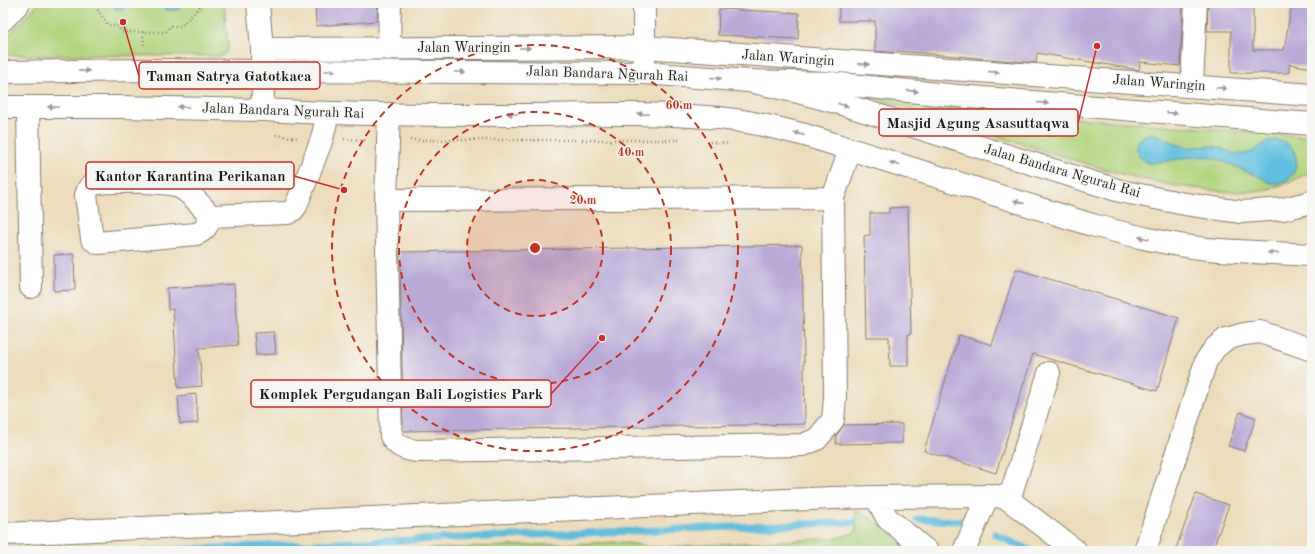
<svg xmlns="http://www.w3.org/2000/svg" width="1315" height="554" font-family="'Old Standard TT',serif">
	<rect width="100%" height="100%" fill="#f6f6f2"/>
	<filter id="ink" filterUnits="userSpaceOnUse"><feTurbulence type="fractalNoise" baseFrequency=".025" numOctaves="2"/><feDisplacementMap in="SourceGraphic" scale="8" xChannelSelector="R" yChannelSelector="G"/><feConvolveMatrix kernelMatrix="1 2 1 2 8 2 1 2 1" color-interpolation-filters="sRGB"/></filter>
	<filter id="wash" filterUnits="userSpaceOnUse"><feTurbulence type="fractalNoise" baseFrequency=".012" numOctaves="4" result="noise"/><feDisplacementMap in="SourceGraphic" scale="16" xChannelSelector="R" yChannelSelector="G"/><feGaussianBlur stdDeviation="0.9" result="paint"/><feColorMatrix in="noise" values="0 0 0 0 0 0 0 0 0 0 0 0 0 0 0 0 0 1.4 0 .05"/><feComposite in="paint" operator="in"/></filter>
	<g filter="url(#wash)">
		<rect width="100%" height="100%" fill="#edddbb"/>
		<!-- green -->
		<path fill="#b1d47d" stroke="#66784c" d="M39 3H224L228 46 226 52 221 56 6 55 3 54V41Z
			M861 94 1014 113 1312 137V171L1288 183 1262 191 1226 192 1170 185 1125 175 1084 163Z
			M856 511C876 518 893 537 910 551H367L620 542 653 547H666L838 538 856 532Z"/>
		<!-- water -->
		<path fill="#61bfdf" stroke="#3e6e7e" d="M111 3H185L178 10H165L160 4 128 3 123 9H115Z
			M1151 133C1163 136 1173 144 1185 147 1196 149 1207 144 1218 147 1227 150 1233 155 1244 154 1259 152 1266 136 1282 141 1299 146 1301 170 1287 180 1283 182 1277 184 1272 183 1268 183 1265 180 1262 178 1256 175 1250 174 1245 171 1236 167 1228 163 1220 160 1197 151 1171 163 1148 163 1131 155 1132 137 1151 133Z"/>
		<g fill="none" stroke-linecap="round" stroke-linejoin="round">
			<!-- stream -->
			<path stroke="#61bfdf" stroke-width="7" d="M917 519 959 521
				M995 534 1031 551
				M143 551 854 522"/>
		</g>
		<g id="blocks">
			<!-- building -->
			<path fill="#baaad8" d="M315 3H378L377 21 316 26Z
				M839 3H1183L1180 66 1140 62 1139 70 1037 53 1036 63 897 51V53L875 51V21H839Z
				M1208 3H1253V50H1284L1292 3H1312V68L1289 64V73H1231V31H1207Z
				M719 9 799 13 798 39 718 35Z
				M908 207 911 334H908V366H890L889 337H866L864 236 870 235V213H889V208Z
				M802 245 805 424 403 431 400 252Z
				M74 254 75 290 54 291V255Z
				M1016 269 1179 318 1157 391 1033 354 996 473 924 451 959 335 992 345Z
				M234 284 238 345 199 348 202 386 178 388 173 309 168 310 167 288Z
				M274 332 276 354 256 355 254 333Z
				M196 394 198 423 180 424 178 396Z
				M1240 412 1256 418 1244 451 1228 446Z
				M902 424V443L836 444V436L844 425Z
				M1196 494 1229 505 1212 551H1175Z"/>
		</g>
	</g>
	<g filter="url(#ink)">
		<use href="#blocks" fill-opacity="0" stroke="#847c6c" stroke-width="1"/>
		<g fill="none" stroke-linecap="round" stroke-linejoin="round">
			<defs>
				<path id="minor" d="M644 3V62
					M262 49 644 47 1312 95
					M389 49 390 3
					M3 72 145 70 263 71
					M1192 85 1196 3
					M3 107H120L263 110
					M28 107 31 287
					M389 114 386 200 833 198
					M386 200 391 436C397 447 405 449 416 451L803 445 817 439 833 420 835 397 833 198 850 150
					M211 216C208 225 205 231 196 234L98 243 92 239 86 195C87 192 88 187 92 185 101 180 167 181 177 186 191 192 201 206 211 216L288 213 293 210 296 206 322 139 328 113
					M876 497 998 496 1009 500 1076 551
					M1009 500 1049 373
					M3 534 833 498 876 497 887 518 927 551
					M964 551 988 495
					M1145 551 1206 361 1215 348 1226 339 1244 334 1260 332 1312 350"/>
				<path id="major" d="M258 3 262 49 263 110C351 115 439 115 526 115 591 114 655 112 719 118 749 121 777 128 805 135L1092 225C1130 235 1169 245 1208 249 1243 252 1278 253 1312 255
					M3 20 19 3
					M263 71 644 73 749 81 798 92 842 104 1120 191 1185 204 1241 212 1283 209 1312 202"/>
				<path id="highway" d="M749 81 830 83 958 96 1312 124"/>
			</defs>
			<!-- minor casing -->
			<use href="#minor" stroke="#847c6c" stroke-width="24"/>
			<!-- major casing -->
			<use href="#major" stroke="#847c6c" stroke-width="24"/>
			<!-- highway casing -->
			<use href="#highway" stroke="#847c6c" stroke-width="24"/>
			<!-- path -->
			<path stroke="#847c6c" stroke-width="2.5" stroke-dasharray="1 3" stroke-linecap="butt" d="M93 3 108 25 118 26 122 32H166L170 26H181L204 3
				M143 32 144 47
				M276 135 299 138
				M344 139 367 140
				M410 140H679
				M710 142 730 144"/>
			<!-- minor -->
			<use href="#minor" stroke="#fff" stroke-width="22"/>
			<!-- major -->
			<use href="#major" stroke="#fff" stroke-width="22"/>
			<!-- highway -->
			<use href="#highway" stroke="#fff" stroke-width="22"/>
		</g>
		<!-- one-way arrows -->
		<defs><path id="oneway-solid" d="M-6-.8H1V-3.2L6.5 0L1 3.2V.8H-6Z"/></defs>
		<g fill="#999">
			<use href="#oneway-solid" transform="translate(525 48)"/>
			<use href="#oneway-solid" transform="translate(864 64) rotate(4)"/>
			<use href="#oneway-solid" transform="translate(84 71) rotate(-1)"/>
			<use href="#oneway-solid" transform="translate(330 71)"/>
			<use href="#oneway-solid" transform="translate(460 72)"/>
			<use href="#oneway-solid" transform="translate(994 72) rotate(4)"/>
			<use href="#oneway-solid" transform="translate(716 78) rotate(5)"/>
			<use href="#oneway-solid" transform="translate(1221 88) rotate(4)"/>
			<use href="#oneway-solid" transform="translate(913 91) rotate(6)"/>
			<use href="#oneway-solid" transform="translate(1043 103) rotate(5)"/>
			<use href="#oneway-solid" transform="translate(843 105) rotate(17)"/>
			<use href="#oneway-solid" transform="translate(53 107) rotate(180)"/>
			<use href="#oneway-solid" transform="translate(183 107) rotate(-179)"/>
			<use href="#oneway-solid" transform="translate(1172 113) rotate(5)"/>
			<use href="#oneway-solid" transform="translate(513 114) rotate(-180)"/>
			<use href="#oneway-solid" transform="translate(643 114) rotate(-178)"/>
			<use href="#oneway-solid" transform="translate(799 134) rotate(-165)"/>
			<use href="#oneway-solid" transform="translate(895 164) rotate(-163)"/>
			<use href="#oneway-solid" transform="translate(1019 202) rotate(-163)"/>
			<use href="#oneway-solid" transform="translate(1144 238) rotate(-168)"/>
			<use href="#oneway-solid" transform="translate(1273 253) rotate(-176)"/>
		</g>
	</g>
	<!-- distance rings -->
	<circle cx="535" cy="248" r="68" fill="#c8321e" fill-opacity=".12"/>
	<g fill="none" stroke="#c8321e" stroke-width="2" stroke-dasharray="7 5">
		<circle cx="535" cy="248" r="68"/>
		<circle cx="535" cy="248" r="136"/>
		<circle cx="535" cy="248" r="203"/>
	</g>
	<g text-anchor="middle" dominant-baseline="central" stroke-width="3" stroke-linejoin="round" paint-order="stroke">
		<!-- street labels -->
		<g font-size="14" fill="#1c1c1c" stroke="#f6f6f2">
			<text x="464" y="48">Jalan Waringin</text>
			<text transform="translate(788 58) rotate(4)">Jalan Waringin</text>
			<text transform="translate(607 74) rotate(2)">Jalan Bandara Ngurah Rai</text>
			<text transform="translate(1159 83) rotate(4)">Jalan Waringin</text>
			<text transform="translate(283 111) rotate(2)">Jalan Bandara Ngurah Rai</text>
			<text transform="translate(1062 171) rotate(16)">Jalan Bandara Ngurah Rai</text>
		</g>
	</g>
	<circle cx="535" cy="248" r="6" fill="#c8321e" stroke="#f6f6f2" stroke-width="2"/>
	<g font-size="12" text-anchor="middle" font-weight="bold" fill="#c8321e" stroke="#f6f6f2" stroke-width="3" stroke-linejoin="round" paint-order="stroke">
		<text x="679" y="109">60 m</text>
		<text x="631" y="156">40 m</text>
		<text x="583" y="204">20 m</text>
	</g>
	<!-- callouts -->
	<path fill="none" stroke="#d62828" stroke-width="1.5" d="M123 22L139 76M1097 46L1078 123M344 190L294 176M602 338L551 394"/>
	<g fill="#d62828" stroke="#f6f6f2" stroke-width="1.5">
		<circle cx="123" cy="22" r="4"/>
		<circle cx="1097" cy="46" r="4"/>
		<circle cx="344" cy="190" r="4"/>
		<circle cx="602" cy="338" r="4"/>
	</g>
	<g fill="#f6f6f2" stroke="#d62828" stroke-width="1.5">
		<rect x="139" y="62" width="181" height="27" rx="4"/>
		<rect x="879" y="109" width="199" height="27" rx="4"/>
		<rect x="86" y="162" width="208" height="27" rx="4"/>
		<rect x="251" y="380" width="300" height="27" rx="4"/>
	</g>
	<g font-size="15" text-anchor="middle" font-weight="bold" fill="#1c1c1c">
		<text x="229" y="81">Taman Satrya Gatotkaca</text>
		<text x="978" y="128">Masjid Agung Asasuttaqwa</text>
		<text x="190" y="181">Kantor Karantina Perikanan</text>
		<text x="401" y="399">Komplek Pergudangan Bali Logistics Park</text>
	</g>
	<!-- margin -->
	<rect width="1315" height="554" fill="none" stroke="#f6f6f2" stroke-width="16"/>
</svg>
